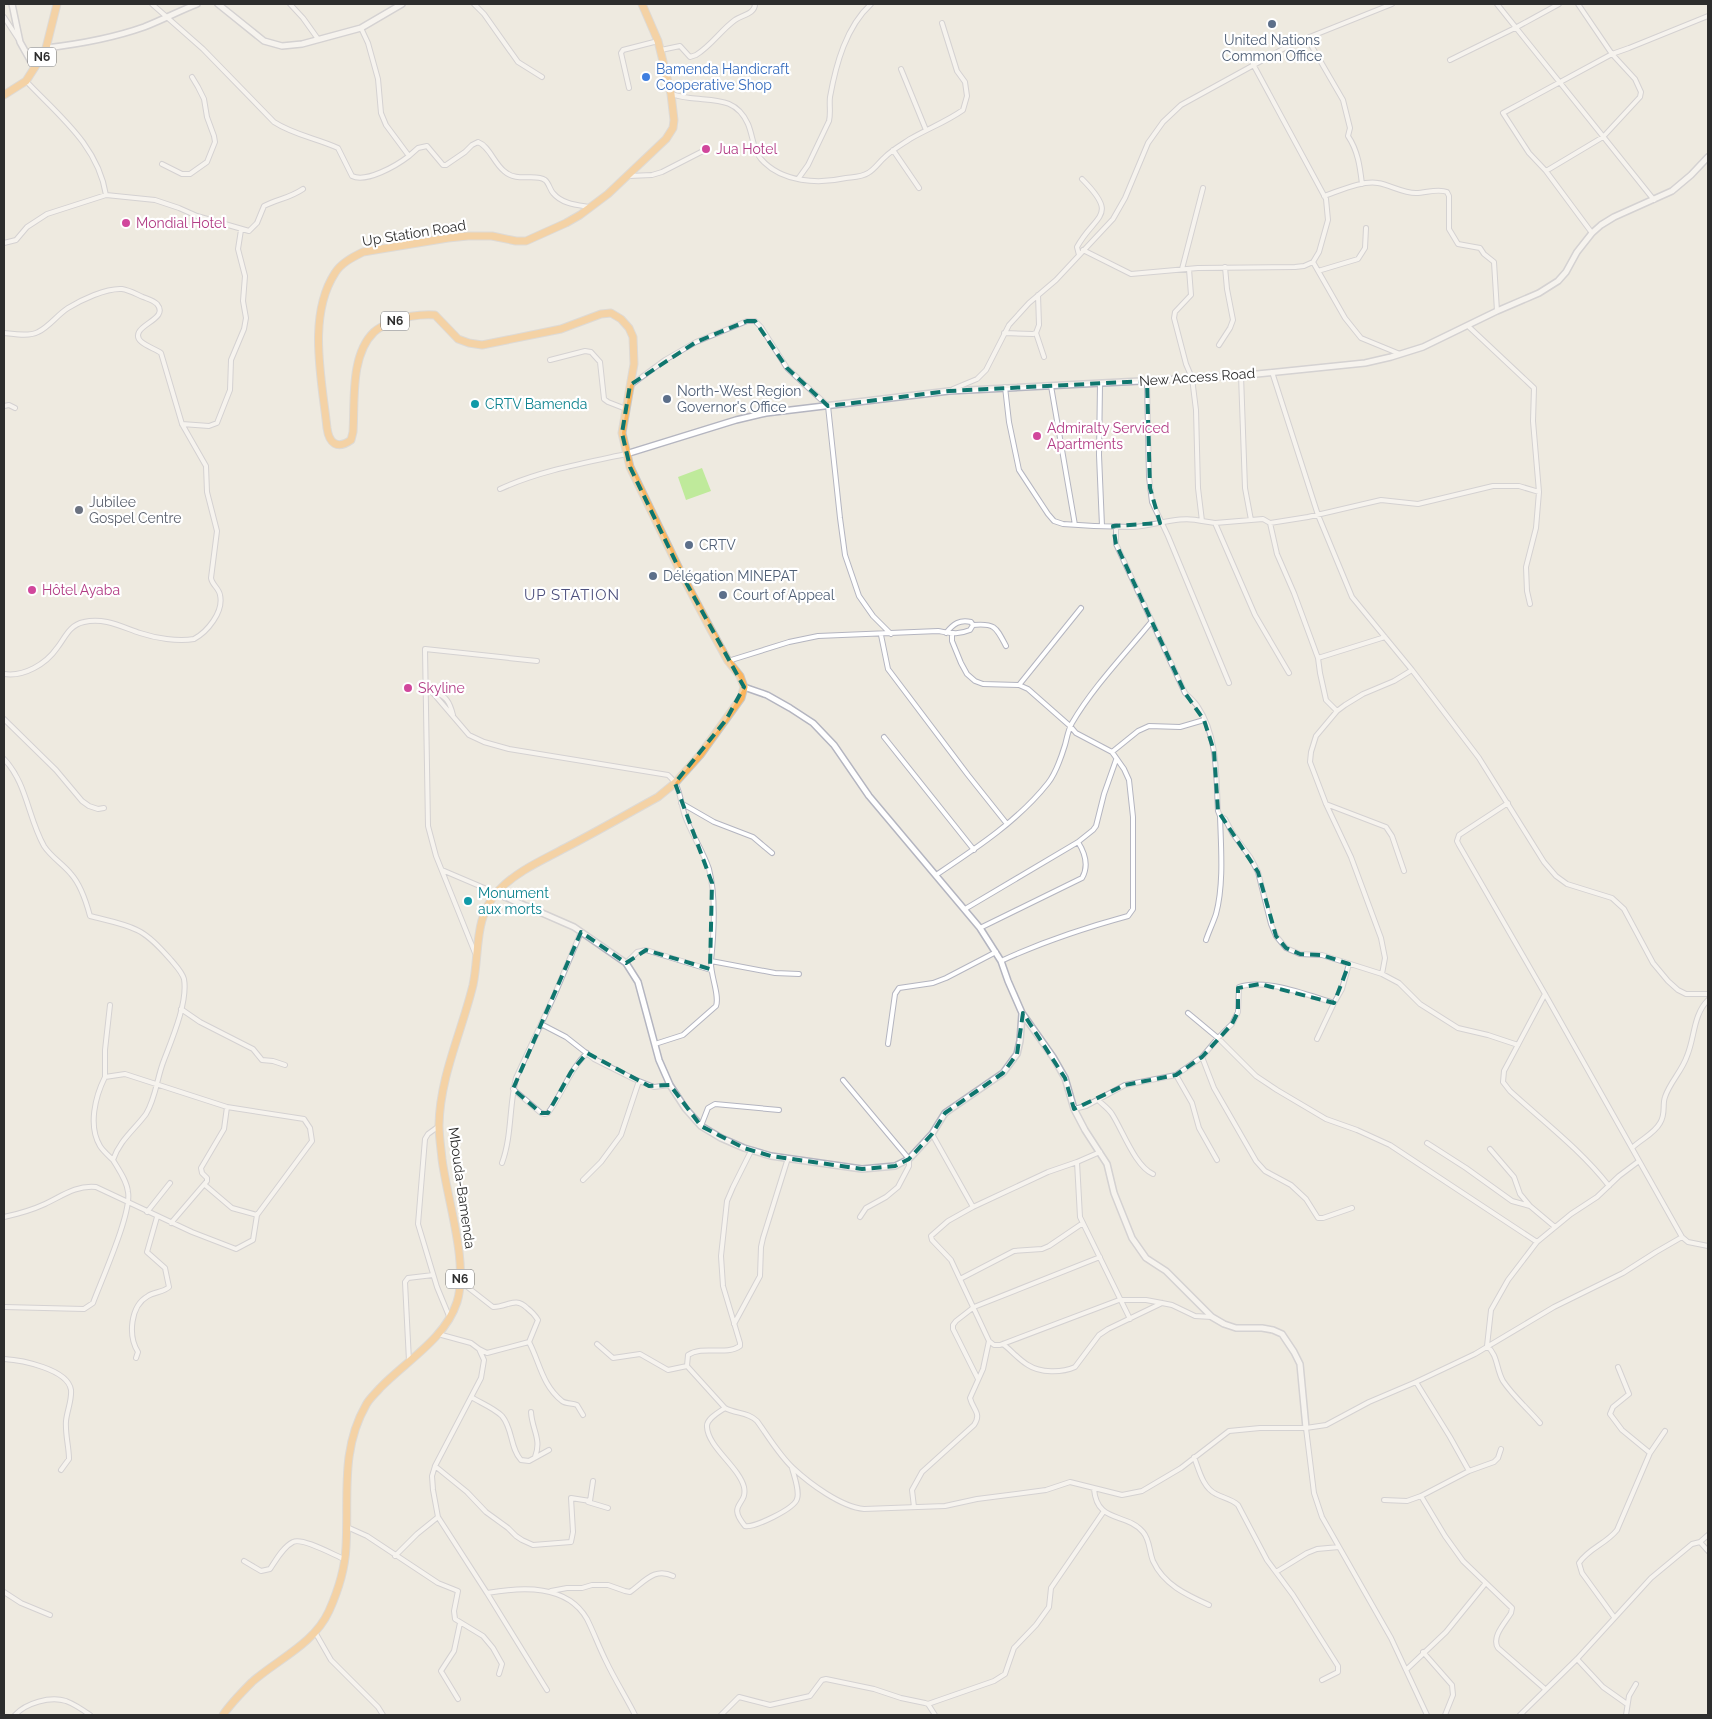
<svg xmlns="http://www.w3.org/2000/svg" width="1712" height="1719" font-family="Raleway,sans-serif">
	<rect width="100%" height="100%" fill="#eeeae0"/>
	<!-- pitch -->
	<path fill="#bfea9b" d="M702 468 711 491 686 500 678 477Z"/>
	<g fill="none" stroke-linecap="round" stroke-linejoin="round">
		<defs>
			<path id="street" d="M152 4 203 49 274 122C294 135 316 138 338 148L352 176C366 183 396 166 409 156L386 125 381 113 378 79 368 43 361 28
				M290 4 303 18 318 39
				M474 4 484 14 518 62 542 77
				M1497 4 1654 200
				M4 17 19 40
				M1307 38 1343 100 1350 128 1348 136C1358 151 1360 167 1362 184
				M661 50 680 46 690 57 696 55C711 46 721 30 735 20 742 15 755 14 755 4
				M1450 60 1517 27 1559 4
				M901 69 926 130
				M26 81C58 115 98 145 106 195
				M629 88 621 53 623 50 658 41
				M671 94C677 96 683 97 690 98 714 101 736 97 748 124 753 136 753 150 761 159 782 183 819 184 846 178 854 177 862 177 868 173 875 169 879 162 885 157 892 150 901 145 910 139 927 129 946 122 963 110L967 96 965 82 957 71 942 23
				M893 150 919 188
				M409 156 418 148 427 146 443 165H446L465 152 472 145 478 142C489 146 494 163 504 171 517 183 535 173 545 180 549 183 550 190 553 193 562 204 577 205 589 207
				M162 164 182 174H190L207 162 215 142 214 136 207 117 204 99 198 87 192 77
				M1546 171 1603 137 1640 97 1641 92 1635 79 1612 54 1578 4
				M629 176 652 175 662 172 703 151
				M798 179 808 165 829 121C831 113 829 105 830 97 836 64 846 27 871 4
				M1324 196C1339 191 1363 180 1378 183 1390 185 1403 193 1416 193 1426 193 1438 188 1447 192L1449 196V229L1458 244 1480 248 1484 254 1494 262 1497 311
				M1592 233 1546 171 1529 153 1503 113 1612 54 1629 48 1708 16
				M4 243 16 240 27 227 47 214 106 195 155 200 179 208 197 216 249 231 257 223 264 206C278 199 290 198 303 189
				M1083 250 1131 274 1198 268 1295 267 1304 266 1313 262 1319 252 1328 220 1326 199 1253 64
				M1079 255 1077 247C1095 214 1120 217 1082 179
				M1313 262 1345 318 1361 338 1400 354
				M1182 269 1203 188
				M1318 271 1358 259 1365 248 1366 228
				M1468 326 1534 388 1533 421 1539 492 1536 528 1526 567 1527 591 1530 604
				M4 333C14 334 29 337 38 332 49 327 57 315 68 308 81 300 106 288 122 289 129 290 136 294 143 297 148 299 153 300 157 304 168 317 143 323 139 332 133 343 155 348 161 353L182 424 206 466 207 492 217 531 211 578C212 585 219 588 220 595 224 612 207 632 194 639 178 642 155 638 140 633 122 627 104 617 84 622 69 625 65 638 57 648 46 664 24 677 4 674
				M1004 333 1033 334 1036 333 1039 325 1038 295
				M1036 333 1044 357
				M1219 345 1230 328 1233 320 1227 289 1225 267
				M550 360 585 351 591 352 600 362 604 399 608 402 626 409
				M1272 372 1318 515 1352 597 1412 670 1479 758 1544 862 1556 876 1567 884 1612 898 1624 909 1653 963 1668 981 1678 990 1686 994H1708
				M1241 375 1245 488 1251 520
				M1147 381 1149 477 1152 502 1168 536 1229 683
				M1100 384 1099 455 1102 526
				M631 385 665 360 696 342 747 321H755L761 327 787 368 828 406 840 518 845 555 859 596 873 616 891 634
				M1051 386 1075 525
				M1005 387 1009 422 1019 470 1048 514 1054 521 1063 524C1086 526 1110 527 1133 527 1156 526 1178 515 1202 521L1198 488 1196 410 1192 378 1186 364 1174 318 1175 312 1191 295 1189 269
				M953 389 977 379 986 370 1009 325 1029 303 1056 280 1113 219 1125 198 1148 143 1163 122 1181 105 1292 44 1392 4
				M4 406 9 405 15 408
				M182 424 209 426 217 423 230 390 231 360 244 329 246 318 243 301 245 276 238 249 241 230
				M500 489C539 471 584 463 626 454
				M1202 521 1215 523 1263 519 1270 523 1277 554 1294 593 1318 658 1320 673 1326 700 1337 711
				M1215 523 1255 615 1289 673
				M1270 523 1308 517 1381 500 1418 504 1493 486H1519L1539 492
				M1116 526V544L1185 693C1189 697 1195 702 1198 707 1218 737 1216 777 1218 811L1220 816 1225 819 1233 834 1250 857 1258 872 1271 924 1276 936 1286 948 1300 954 1322 955 1382 974 1399 983 1420 1004 1458 1028 1488 1035 1518 1045
				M973 625C995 623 996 627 1006 646
				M952 634V641L961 663 967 674 975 681 983 684 1019 685 1028 689 1070 726 1076 733 1112 752 1124 769 1129 780 1133 817V909L1128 916C1084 928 1042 942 1001 961
				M881 635 888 669 968 775 1007 824
				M1318 658 1385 637
				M728 661 789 642 818 636 938 631C951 633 958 635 970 630L973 625 971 622C960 619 953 624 946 633
				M1019 685 1081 608
				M426 688 433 693 469 735 484 742 509 749 668 775C681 786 680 802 685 816 692 835 703 851 709 869 716 896 714 933 711 961L775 973 799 974
				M433 693C446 694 450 703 453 715
				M4 719 56 770 82 801 89 806 98 809 104 808
				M884 737 974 850
				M1112 752 1138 731 1149 726 1180 727 1204 720
				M4 759C27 783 28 818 44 846 51 857 63 864 71 874 81 885 86 901 90 916 105 920 123 923 137 930 150 936 162 950 171 960 176 966 182 972 184 979 188 1002 172 1039 164 1060 157 1077 156 1098 146 1114 135 1129 119 1141 113 1160 119 1170 127 1181 128 1192 132 1213 101 1281 93 1303L84 1309 4 1307
				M681 803 714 822 753 837 772 853
				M1508 803 1459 835 1457 841 1459 845 1545 994 1682 1237 1688 1242 1708 1246
				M1326 804 1386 827 1392 836 1404 871
				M442 870 496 893
				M936 875C975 849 1018 821 1048 783 1056 773 1061 758 1065 745 1067 738 1068 730 1072 723 1093 687 1125 654 1152 621
				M965 909 1078 842 1093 830 1096 826 1104 794 1116 760
				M980 928 1082 878C1089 866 1085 853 1078 842
				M1206 940C1209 931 1213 923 1216 914 1224 884 1221 848 1220 816
				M475 953 436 856 428 826 425 649 537 661
				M626 963 637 952 646 950 711 970
				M1382 974 1385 958 1381 938 1351 857 1326 804 1310 762 1311 752 1316 736 1337 711 1345 705 1363 694 1394 681 1412 670
				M1545 994 1504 1071 1503 1082 1510 1091C1544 1122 1581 1150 1609 1186
				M181 1009 200 1022 253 1049 262 1060 273 1061 285 1065
				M1188 1013 1218 1038 1232 1024 1238 1012 1239 987C1265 978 1307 995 1334 1003L1342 989 1349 964
				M541 1024 566 1037 594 1059 634 1079 654 1087 670 1085
				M1317 1039 1334 1003
				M655 1044 683 1035 716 1006C720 995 710 975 711 961
				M888 1044 895 994 899 988 933 983 946 978 996 952
				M1202 1057 1214 1088 1256 1161 1265 1171 1291 1185 1306 1199 1318 1218H1323L1352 1208
				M1176 1075 1192 1103 1199 1128 1217 1160
				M105 1077V1050L110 1005
				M843 1080 909 1159V1166L898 1187 886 1197 866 1208 860 1217
				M513 1089 541 1113 545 1114 548 1113C563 1093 569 1070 587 1053
				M1098 1100C1103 1105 1108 1108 1112 1114 1123 1131 1135 1166 1153 1174
				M1074 1109 1086 1106 1125 1085 1176 1075 1202 1057 1218 1038 1256 1076 1277 1090 1326 1119 1357 1130 1390 1145 1537 1242
				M439 1126 428 1134 425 1139 418 1224 437 1287 449 1316
				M701 1126 708 1108 715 1104 779 1110
				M932 1134 973 1207
				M1427 1143 1466 1168 1512 1201 1530 1206
				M1632 1148C1641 1139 1654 1134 1660 1123 1666 1114 1662 1105 1665 1097 1670 1082 1682 1071 1687 1056 1695 1037 1693 1015 1708 1000
				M1490 1149 1514 1177 1520 1194 1530 1206 1555 1227
				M751 1151 733 1187 727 1201 721 1256 723 1286 740 1343V1346C726 1356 703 1345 688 1355L687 1366 725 1408C736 1414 748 1412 757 1421 768 1436 779 1455 793 1468 809 1483 841 1507 864 1509L945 1506 977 1499 1046 1490 1070 1482 1122 1495 1142 1491 1181 1468 1229 1431 1260 1428H1306L1326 1425 1369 1402 1416 1382 1475 1354 1554 1307 1623 1273 1656 1252 1682 1237
				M1100 1152 1077 1162 1048 1172 973 1207 948 1221 931 1236 932 1240 951 1260 989 1341 994 1345H1000L1119 1300H1146L1162 1303 1172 1305 1195 1316 1212 1317
				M1077 1162 1080 1217 1130 1319
				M502 1163C512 1136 509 1106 516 1078L554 996 581 932
				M583 1180 601 1162 621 1135 639 1081
				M205 1185 232 1208 257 1215
				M147 1212 170 1183
				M4 1217C18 1214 32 1210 45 1204 62 1196 76 1185 96 1187L192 1232 236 1249 253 1240 257 1215 312 1141 310 1128 304 1119 227 1107 125 1074 105 1077C95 1097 88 1126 100 1146 103 1151 109 1156 113 1160
				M171 1223 207 1181V1178L202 1173 201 1168 224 1129 227 1107
				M960 1279 1014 1251 1042 1249 1049 1246 1083 1223
				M461 1282 493 1307C508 1307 515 1296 527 1308 531 1311 535 1315 538 1320L529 1342
				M734 1324 760 1276 761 1247 763 1238 788 1158
				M438 1334 471 1343 479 1349 484 1360 481 1378 435 1466 432 1476 433 1490 438 1517 487 1593C522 1587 567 1584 587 1619 594 1633 599 1647 606 1661 615 1680 626 1697 635 1715
				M597 1344 613 1358 640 1354 668 1370 687 1366
				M1003 1344C1011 1350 1019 1360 1028 1365 1040 1373 1062 1373 1075 1367L1099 1335 1108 1329 1162 1303
				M479 1349 487 1353 529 1342C540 1363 542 1385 562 1401 566 1404 572 1403 577 1405L583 1415
				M136 1358 138 1352C128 1336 130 1306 148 1296 154 1292 164 1292 169 1287L165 1268 147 1252 157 1217
				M4 1359C21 1360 68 1369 71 1390 72 1400 67 1411 66 1421 65 1434 69 1447 69 1459L61 1470
				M409 1361 405 1282 408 1278 433 1275
				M1618 1367 1629 1394 1613 1407 1610 1414 1622 1430 1650 1453
				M978 1379 953 1329V1325L956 1321 974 1307 1100 1257
				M1416 1382 1450 1437 1469 1471
				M471 1397C481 1403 494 1408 502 1416 513 1429 510 1448 521 1460L529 1461 549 1450
				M725 1408C719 1412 706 1419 707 1427 708 1447 739 1467 744 1487 748 1506 726 1503 745 1526 754 1528 794 1509 797 1499 800 1491 794 1476 792 1468
				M531 1412C532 1430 542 1439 535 1457
				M1540 1423C1528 1409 1513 1396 1503 1381 1496 1369 1498 1355 1487 1346L1491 1310 1508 1280 1537 1242 1571 1214 1597 1197 1619 1176 1639 1161
				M1306 1428 1314 1493 1322 1517 1391 1638 1427 1715
				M1194 1457C1199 1470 1203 1488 1216 1494 1223 1498 1232 1499 1238 1505L1267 1560 1293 1595 1338 1666V1672L1322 1680
				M435 1466 467 1492 486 1512 508 1528 516 1536 522 1540 533 1545 571 1542 573 1532 571 1498 590 1501 593 1481
				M1094 1489C1097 1524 1126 1512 1143 1532 1150 1540 1149 1551 1153 1561 1164 1585 1187 1595 1209 1605
				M1421 1496 1445 1536 1463 1561 1512 1608 1511 1613C1505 1623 1491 1637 1498 1648L1545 1689
				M1384 1500 1407 1501 1421 1496 1469 1471 1494 1462 1498 1458 1501 1449
				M588 1502 608 1508
				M914 1507 912 1490 922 1472 974 1425C982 1413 973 1410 970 1398L983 1369 989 1341
				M347 1527 367 1536 438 1583 458 1591 454 1611 455 1619 483 1636 493 1648 502 1664 499 1674
				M1700 1542 1708 1551
				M395 1556 417 1534 438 1517
				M244 1561 261 1571 270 1569C276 1560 283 1547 293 1542 302 1537 334 1555 344 1559
				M1276 1572 1307 1553 1317 1549 1339 1547
				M551 1591 567 1588H582L592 1585H608L625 1591 630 1592C645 1581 655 1567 673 1576
				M4 1592 21 1603 50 1615
				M487 1593 547 1690
				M1614 1617 1582 1573 1579 1563C1589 1548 1606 1544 1617 1530L1650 1453 1665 1431
				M315 1632 331 1660 378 1707 383 1715
				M1423 1652 1452 1685 1453 1695 1445 1715
				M1577 1659 1603 1687 1627 1704
				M1406 1670 1446 1632 1485 1584
				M458 1699 441 1671 454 1651 460 1623
				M928 1704 994 1681 1005 1674 1014 1648 1036 1625 1049 1607 1051 1588 1104 1511
				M15 1715C26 1703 50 1696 66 1701 74 1704 83 1710 90 1715
				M721 1715 739 1697 770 1705 810 1696 822 1680 826 1679 874 1689 901 1698 925 1703 928 1704 935 1715
				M1520 1715 1577 1659 1651 1578 1692 1544 1700 1542 1708 1535
				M1626 1715 1629 1696 1636 1684"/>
			<path id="secondary" d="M12 4 20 42 34 67
				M218 4 264 41 282 46 302 44 361 28 402 4
				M46 48C80 44 113 38 144 27 162 20 179 11 197 4
				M626 454 736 420 766 413 949 391 1237 376 1365 363 1391 357 1423 347 1497 311 1539 293 1558 281 1566 272 1577 252 1592 233 1601 225 1614 217 1672 191 1691 175 1708 157
				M744 687 767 695 790 708 813 723 834 745 869 796 980 928 1001 961 1008 981 1022 1013 1053 1057 1065 1078 1074 1109 1085 1130 1107 1164 1114 1193 1132 1238 1146 1258 1166 1271 1212 1317 1224 1324 1236 1328H1262L1273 1330 1282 1334 1294 1352 1300 1364 1306 1428
				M496 893 574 927 626 963 638 982 659 1060 670 1085 685 1108 701 1126 721 1138 744 1148 771 1156 862 1169 895 1166 909 1159 932 1134 945 1113 1003 1073 1017 1054 1020 1041 1022 1014"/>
			<path id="highway" d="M4 95 26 81 42 56 46 48 57 4
				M223 1715C231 1703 242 1692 252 1682 278 1659 314 1644 329 1611 338 1591 345 1568 346 1547 349 1498 340 1450 366 1405 369 1399 375 1394 380 1388 406 1361 445 1339 457 1302 469 1264 447 1199 442 1159 441 1148 439 1136 439 1125 440 1076 462 1031 473 985 480 952 473 917 499 890 517 871 543 860 565 848 596 832 627 814 658 797L675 783 700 755 741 698 744 687 740 676 728 661 711 630 683 577 630 467 622 433 634 364 633 337 629 328 621 319 611 313 601 314 561 329 482 345 469 343 458 339 435 315C421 314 408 316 394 321 387 324 379 327 374 332 350 355 355 402 353 432L351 440C337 450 329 443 327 428 322 380 307 316 335 273 341 263 353 257 363 252L448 238 468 236H492L516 241H526L566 223 580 215 608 194 666 139 673 128 674 120 671 94 658 41 642 4"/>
		</defs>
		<!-- street casing -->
		<use href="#street" stroke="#b4b5c0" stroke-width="6"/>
		<!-- secondary casing -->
		<use href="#secondary" stroke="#b4b5c0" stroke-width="8"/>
		<!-- highway casing -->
		<use href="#highway" stroke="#c8c8c8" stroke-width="9"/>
		<!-- street -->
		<use href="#street" stroke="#fff" stroke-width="4"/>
		<!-- secondary -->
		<use href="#secondary" stroke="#fff" stroke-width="5"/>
		<!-- highway -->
		<use href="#highway" stroke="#fbb55e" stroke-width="7"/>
	</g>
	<!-- marked area -->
	<path d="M0 0H1712V1719H0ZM747 321H755L787 368 828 406 949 391 1147 381 1150 488 1160 523 1113 526 1116 544 1185 693 1204 720 1214 751 1218 811 1258 872 1276 936 1286 948 1300 954 1322 955 1349 964 1334 1003 1260 984 1238 988V1012L1232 1024 1202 1057 1176 1075 1125 1085 1074 1109 1065 1078 1023 1013 1017 1054 1003 1073 945 1113 932 1134 909 1159 895 1166 862 1169 771 1156 744 1148 701 1126 670 1085 649 1086 587 1053 571 1072 548 1113H541L513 1089 581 932 626 963 646 950 710 969 712 883 675 783 726 720 744 687 683 577 630 467 622 433 630 385 696 342Z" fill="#eeeae0" fill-opacity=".55" fill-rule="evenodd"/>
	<path fill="none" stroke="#0f766e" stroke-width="4" stroke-dasharray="10 6" stroke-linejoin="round" d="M747 321H755L787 368 828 406 949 391 1147 381 1150 488 1160 523 1113 526 1116 544 1185 693 1204 720 1214 751 1218 811 1258 872 1276 936 1286 948 1300 954 1322 955 1349 964 1334 1003 1260 984 1238 988V1012L1232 1024 1202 1057 1176 1075 1125 1085 1074 1109 1065 1078 1023 1013 1017 1054 1003 1073 945 1113 932 1134 909 1159 895 1166 862 1169 771 1156 744 1148 701 1126 670 1085 649 1086 587 1053 571 1072 548 1113H541L513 1089 581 932 626 963 646 950 710 969 712 883 675 783 726 720 744 687 683 577 630 467 622 433 630 385 696 342Z"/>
	<!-- markers -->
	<g fill="#5c6f8a" stroke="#fff" stroke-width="2">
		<circle cx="1272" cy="24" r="5"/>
		<circle cx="667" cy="399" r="5"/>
		<circle cx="689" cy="545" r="5"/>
		<circle cx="653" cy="576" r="5"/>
		<circle cx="723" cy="595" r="5"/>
	</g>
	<circle fill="#3f7fe0" stroke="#fff" stroke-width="2" cx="646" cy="77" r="5"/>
	<g fill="#d1479c" stroke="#fff" stroke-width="2">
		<circle cx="706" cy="149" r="5"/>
		<circle cx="126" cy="223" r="5"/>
		<circle cx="1037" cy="436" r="5"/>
		<circle cx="32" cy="590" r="5"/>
		<circle cx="408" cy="688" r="5"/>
	</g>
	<g fill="#0f9aa8" stroke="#fff" stroke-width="2">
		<circle cx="475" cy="404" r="5"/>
		<circle cx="468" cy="901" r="5"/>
	</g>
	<circle fill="#6b7280" stroke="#fff" stroke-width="2" cx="79" cy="510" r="5"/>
	<g text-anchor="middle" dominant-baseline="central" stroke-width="4.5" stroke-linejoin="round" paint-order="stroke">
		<!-- shield labels -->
		<g fill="#fff" stroke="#6c6c6c" stroke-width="1">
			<rect x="28" y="47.5" width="28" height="19" rx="4"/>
			<rect x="381" y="311.5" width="28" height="19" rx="4"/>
			<rect x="446" y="1269.5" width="28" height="19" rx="4"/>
		</g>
		<g font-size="12" font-weight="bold" fill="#2d2d2d">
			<text x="42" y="57">N6</text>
			<text x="395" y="321">N6</text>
			<text x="460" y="1279">N6</text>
		</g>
		<!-- service labels -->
		<g font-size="14" fill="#4e5e75" stroke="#fff" text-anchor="start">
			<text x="1272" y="40" text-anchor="middle">United Nations<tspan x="1272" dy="16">Common Office</tspan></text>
			<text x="677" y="391">North-West Region<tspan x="677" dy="16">Governor's Office</tspan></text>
			<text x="699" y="545">CRTV</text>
			<text x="663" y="576">Délégation MINEPAT</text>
			<text x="733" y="595">Court of Appeal</text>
		</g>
		<!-- shop labels -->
		<g font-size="14" fill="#366cbe" stroke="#fff" text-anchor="start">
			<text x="656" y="69">Bamenda Handicraft<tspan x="656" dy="16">Cooperative Shop</tspan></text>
		</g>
		<!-- hotel labels -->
		<g font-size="14" fill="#b23c85" stroke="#fff" text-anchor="start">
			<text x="716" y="149">Jua Hotel</text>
			<text x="136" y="223">Mondial Hotel</text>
			<text x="1047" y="428">Admiralty Serviced<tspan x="1047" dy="16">Apartments</tspan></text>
			<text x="42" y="590">Hôtel Ayaba</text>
			<text x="418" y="688">Skyline</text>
		</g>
		<!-- street labels -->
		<g font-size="14" fill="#2d2d2d" stroke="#fff">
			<text transform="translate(414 233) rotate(-9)">Up Station Road</text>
			<text transform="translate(1197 377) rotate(-4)">New Access Road</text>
			<text transform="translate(462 1188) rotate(82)">Mbouda-Bamenda</text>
		</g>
		<!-- culture labels -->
		<g font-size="14" fill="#0d838f" stroke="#fff" text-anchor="start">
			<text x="485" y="404">CRTV Bamenda</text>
			<text x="478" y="893">Monument<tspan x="478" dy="16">aux morts</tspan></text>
		</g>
		<!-- worship labels -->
		<g font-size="14" fill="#5b616d" stroke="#fff" text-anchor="start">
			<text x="89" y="502">Jubilee<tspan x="89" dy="16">Gospel Centre</tspan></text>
		</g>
		<!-- neighbourhood labels -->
		<g font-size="15" letter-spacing="1" fill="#4e517e" stroke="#fff">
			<text x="572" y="595">UP STATION</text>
		</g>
	</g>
	<!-- border -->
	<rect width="1712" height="1719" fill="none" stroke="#2d2d2d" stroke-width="10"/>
</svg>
